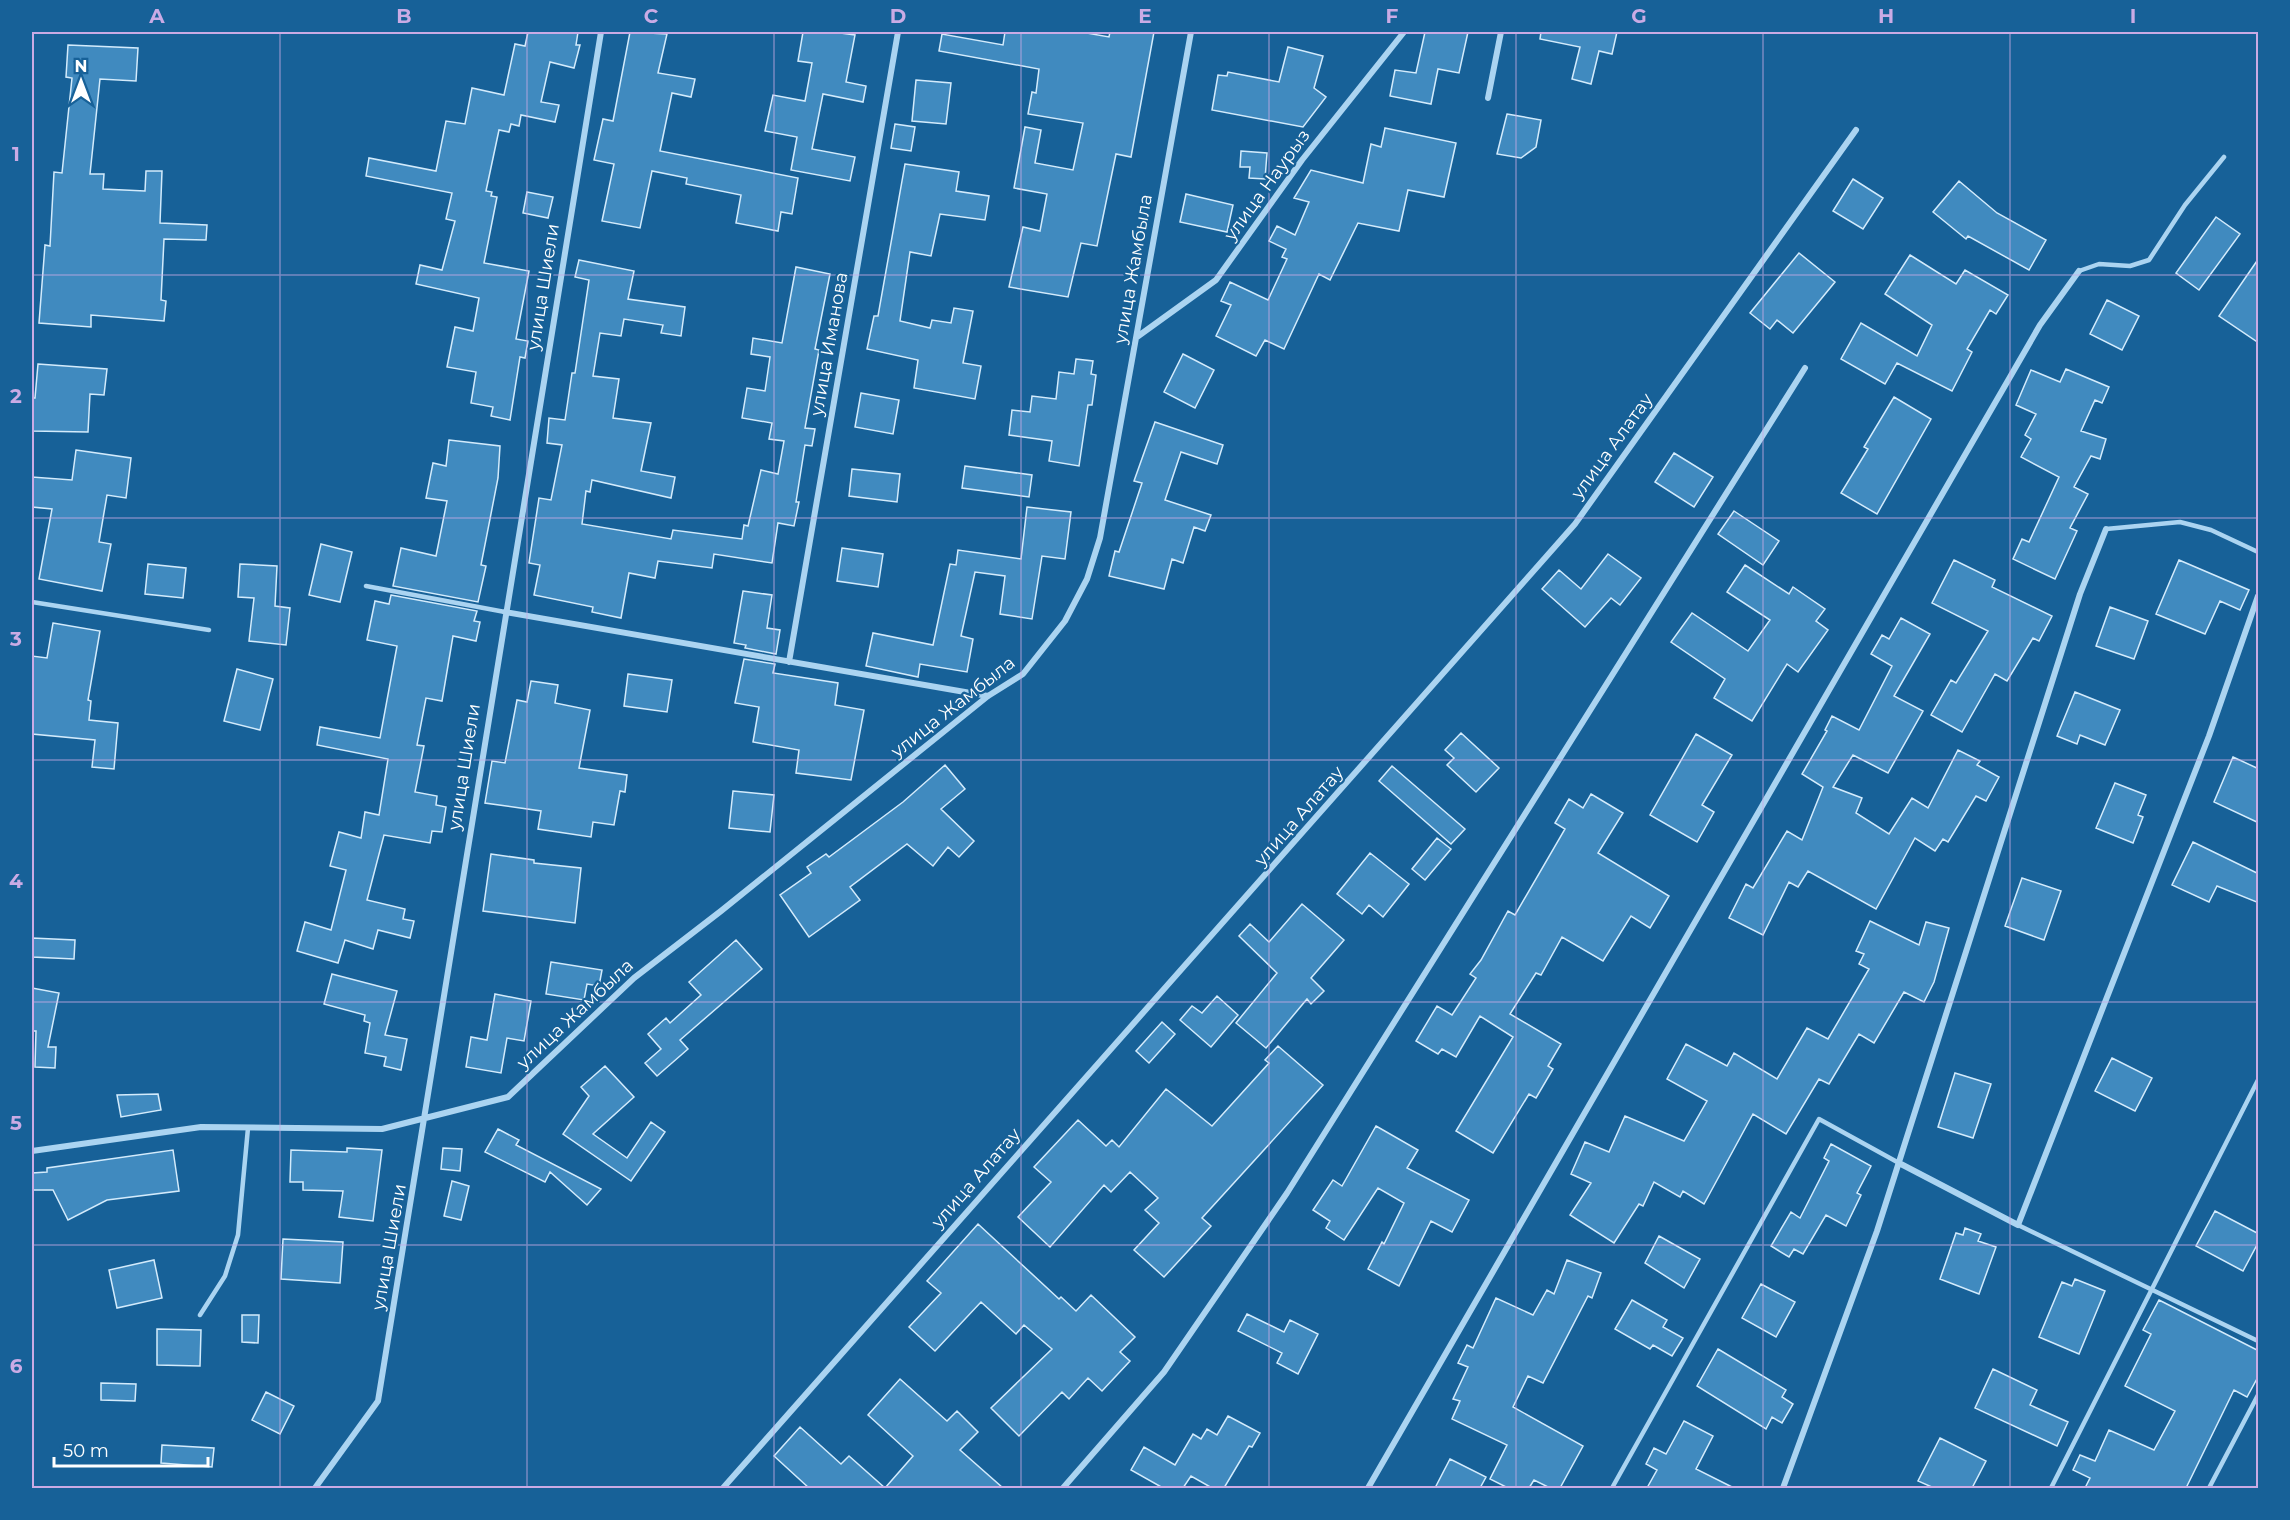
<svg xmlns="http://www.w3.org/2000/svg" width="2290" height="1520" font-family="Montserrat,sans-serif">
	<rect width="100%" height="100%" fill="#176198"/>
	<!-- building -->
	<path fill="#408abf" stroke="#d3ebfc" stroke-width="1.5" d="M528 32H578L576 45H580L574 68 550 62 541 102 559 105 555 122 521 115 519 126 511 124 509 132 499 130 486 191 492 192 491 196 497 197 484 263 529 271 516 339 528 341 525 358 520 357 510 420 491 416 493 407 471 403 476 372 447 367 455 327 473 331 479 298 416 284 420 265 442 270 455 221 446 219 452 193 366 176 369 158 436 171 446 121 465 124 472 88 504 95 515 44 525 46Z
		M630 32 667 34 658 73 695 79 691 97 672 93 660 151 798 178 792 214 781 212 778 231 736 223 741 195 686 184 687 178 652 171 640 228 602 221 614 164 594 160 603 119 613 121Z
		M803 32H833L855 35 846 82 866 86 863 102 823 94 812 149 855 157 850 181 791 170 797 137 765 131 773 95 805 101 812 63 798 61Z
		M1005 32H1081L1109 37 1110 32H1154L1131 157 1116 154 1097 246 1081 243 1068 297 1009 287 1023 227 1040 231 1047 194 1014 188 1025 127 1041 130 1035 163 1073 170 1083 123 1028 114 1032 92 1036 93 1039 69 939 51 942 34 1003 45Z
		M1425 32H1468L1459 73 1438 69 1431 104 1390 96 1395 70 1416 73Z
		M1541 32H1617L1612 54 1599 51 1591 84 1572 79 1580 47 1540 39Z
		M68 45 138 48 136 81 100 79 90 174H104L103 189 145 191 146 171H162L160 223 207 225 206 240 164 239 161 300 166 301 164 321 91 315V327L39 323 45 245 50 246 54 172 62 173 72 78 66 77Z
		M1288 47 1323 56 1314 88 1326 97 1303 127 1212 110 1218 75 1227 76 1228 72 1279 82Z
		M916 80 951 83 946 124 912 121Z
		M1507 114 1541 120 1536 147 1521 158 1497 154Z
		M895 124 915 127 911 151 891 148Z
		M1385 128 1456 143 1444 197 1408 190 1399 231 1358 223 1330 280 1319 274 1284 349 1265 340 1256 356 1216 336 1231 305 1221 301 1230 282 1268 300 1287 259 1282 257 1286 249 1269 241 1277 226 1295 235 1309 202 1294 198 1311 170 1363 183 1371 144 1381 147Z
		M1241 151 1267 153 1265 179 1249 178 1250 167H1240Z
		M905 164 959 172 956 191 989 196 985 220 940 214 931 256 910 252 900 321 930 328 932 320 951 323 954 308 973 311 963 363 981 366 975 399 914 388 918 360 867 349 874 316H878Z
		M1853 179 1883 198 1863 229 1833 211Z
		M1959 181 1997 213 2046 240 2029 270 1968 236 1966 239 1933 212Z
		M527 192 553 197 548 218 523 213Z
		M1186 194 1233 205 1227 232 1180 222Z
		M2216 217 2240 234 2199 290 2176 273Z
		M1799 253 1835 282 1793 333 1777 320 1770 329 1750 313Z
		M1910 255 1956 284 1965 270 2008 295 1996 314 1990 310 1967 349 1972 352 1952 391 1897 363 1885 384 1841 359 1861 323 1917 356 1932 325 1885 294Z
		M2259 258V343L2219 316Z
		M579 260 634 271 628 299 685 307 681 336 661 333 663 325 624 319 621 336 600 333 593 376 619 379 613 418 651 423 641 471 675 477 671 498 592 480 590 492 586 491 582 524 671 539 673 530 742 539 744 525 748 526 761 470 778 474 784 441 769 439 772 423 742 418 747 388 765 391 770 357 751 354 753 338 782 343 796 267 830 274 815 349 819 350 805 428 815 429 812 446 805 445 796 502H799L794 526 778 523 772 563 714 554 712 568 658 561 655 578 629 573 621 618 592 612 593 607 534 595 540 565 529 563 539 498 551 500 562 445 547 443 549 418 565 420 572 373H575L589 280 575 277Z
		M2107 300 2139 316 2122 350 2090 334Z
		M1183 354 1214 370 1195 408 1164 392Z
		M1076 359 1093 361 1091 374 1096 375 1092 405H1088L1079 466 1049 461 1052 441 1009 435 1012 410 1030 412 1032 396 1056 399 1059 372 1074 374Z
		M38 364 107 369 104 395 90 394 88 432 32 431V398H35Z
		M2066 369 2109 387 2102 403 2095 400 2081 431 2106 439 2100 459 2091 456 2074 487 2088 494 2070 528 2077 531 2055 579 2013 559 2022 539 2029 542 2059 477 2021 457 2031 439 2025 435 2036 414 2016 405 2031 370 2060 382Z
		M861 393 899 400 893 434 855 427Z
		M1894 397 1931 419 1877 514 1841 493 1868 449 1864 447Z
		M1155 422 1223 445 1217 464 1181 452 1165 500 1211 515 1205 531 1194 527 1183 563 1172 559 1164 589 1109 576 1115 551 1119 552 1142 483 1134 481Z
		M449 440 500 446 498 478 481 565 486 566 478 602 393 586 401 548 436 556 447 501 426 498 433 463 446 466Z
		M76 450 131 458 126 498 107 495 99 542 111 544 102 591 39 579 52 509 32 507V477L72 480Z
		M1674 453 1713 477 1694 507 1655 482Z
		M965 466 1032 475 1029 497 962 488Z
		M852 469 900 474 897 502 849 496Z
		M1027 507 1071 512 1065 559 1042 556 1032 619 1000 614 1005 576 975 572 961 636 973 639 967 672 920 664 918 677 866 666 873 633 933 645 950 564 956 565 958 550 1021 559Z
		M1734 511 1779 541 1763 565 1718 534Z
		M321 544 352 552 340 602 309 595Z
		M842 548 883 554 878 587 837 581Z
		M1608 554 1641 578 1620 605 1611 598 1585 627 1542 589 1559 570 1581 589Z
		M1954 560 1995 580 1992 587 2052 616 2039 641 2033 638 2007 681 1995 674 1962 732 1931 715 1951 680 1956 683 1988 631 1932 603Z
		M2179 560 2249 590 2240 610 2220 601 2205 634 2156 614Z
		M148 564 186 568 183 598 145 594Z
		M240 564 277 566 275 606 290 608 286 645 249 641 254 598 238 597Z
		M1745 565 1789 594 1793 587 1825 609 1816 621 1828 630 1798 672 1787 664 1752 721 1714 698 1725 679 1671 642 1692 613 1748 651 1770 620 1727 592Z
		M743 591 772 595 767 628 780 630 776 654 745 648 746 645 734 643Z
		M391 595 477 611 474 621 480 622 476 641 453 636 442 701 426 698 417 745 424 746 415 792 437 796 436 805 446 807 442 832 432 831 430 843 384 835 367 900 405 909 403 919 414 921 410 938 378 930 373 949 345 940 338 963 297 951 305 922 331 930 346 870 330 866 339 832 361 838 365 812 379 815 388 759 317 745 320 727 380 738 397 646 367 640 375 601 389 604Z
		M2110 607 2148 621 2134 659 2096 646Z
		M1901 618 1930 634 1894 696 1923 711 1888 773 1853 755 1833 787 1862 798 1856 813 1889 834 1912 798 1928 808 1958 750 1980 761 1977 765 1999 777 1986 801 1976 796 1948 842 1943 839 1935 851 1915 838 1876 909 1808 871 1798 887 1789 882 1763 935 1729 918 1746 884 1753 888 1787 831 1802 840 1823 787 1802 774 1827 731 1825 730 1832 716 1859 730 1892 666 1871 654 1882 635 1889 639Z
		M53 623 100 631 88 700 91 701 89 720 118 723 114 769 92 767 95 740 32 734V656L47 658Z
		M744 659 775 664 773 673 838 683 835 705 864 710 851 780 796 773 799 750 753 742 759 707 735 703Z
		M237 669 273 679 260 730 224 721Z
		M628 674 672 680 667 712 624 706Z
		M531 681 558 685 555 703 590 710 579 768 627 775 625 792 620 791 614 825 593 822 591 837 538 829 541 811 485 803 492 761 505 763 517 700 527 702Z
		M2075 692 2120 710 2105 745 2080 735 2077 744 2057 736Z
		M1461 733 1499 768 1476 792 1447 765 1454 758 1445 750Z
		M1696 734 1732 755 1702 805 1714 812 1697 842 1650 815Z
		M2233 757 2259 769V823L2214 802Z
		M945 765 965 789 941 809 974 841 959 857 948 847 933 866 907 844 850 887 860 900 809 937 780 895 811 873 807 867 826 854 829 857 903 802Z
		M1392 766 1465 829 1451 844 1379 781Z
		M2115 783 2146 795 2138 815 2143 817 2133 843 2096 828Z
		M733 791 774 795 770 832 729 828Z
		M1591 794 1623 813 1598 853 1669 896 1650 928 1631 916 1603 961 1562 937 1541 975 1536 973 1510 1014 1561 1044 1548 1066 1553 1069 1536 1098 1529 1094 1493 1153 1456 1131 1513 1037 1480 1016 1456 1057 1442 1049 1438 1054 1416 1041 1437 1006 1452 1015 1476 978 1470 974 1481 960 1508 911 1515 915 1565 829 1555 823 1569 799 1583 808Z
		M1437 838 1451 849 1425 880 1412 869Z
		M2193 842 2259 874V903L2217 886 2209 902 2172 885Z
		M1370 853 1409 884 1383 917 1369 905 1362 914 1337 894Z
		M491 854 534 860V863L581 868 575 923 483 911Z
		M2022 878 2061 891 2044 940 2005 926Z
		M1302 904 1344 940 1311 978 1324 991 1311 1004 1307 999 1266 1048 1236 1023 1277 973 1239 936 1250 924 1269 942Z
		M1870 921 1919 945 1926 922 1949 928 1934 982 1924 1002 1904 992 1874 1043 1859 1034 1829 1084 1819 1079 1786 1134 1753 1114 1704 1204 1683 1191 1680 1197 1654 1182 1643 1206 1639 1204 1614 1243 1570 1215 1591 1183 1571 1174 1585 1142 1609 1152 1625 1116 1684 1141 1707 1101 1667 1079 1686 1044 1727 1066 1734 1053 1777 1079 1807 1028 1828 1039 1869 969 1859 964 1864 954 1856 951Z
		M32 938 75 940 74 959 32 957Z
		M736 940 762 969 680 1040 688 1049 657 1076 645 1063 661 1049 648 1034 666 1018 670 1023 701 995 689 982Z
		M551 962 602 970 599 986 587 984 584 1000 546 994Z
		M332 974 397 991 385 1035 407 1039 401 1070 384 1066 386 1057 365 1053 370 1023 364 1021 365 1015 324 1004Z
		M32 988 59 993 48 1047H56L55 1068 35 1067 36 1031H32Z
		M495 994 531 1001 524 1041 507 1038 501 1073 466 1067 471 1037 487 1040Z
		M1217 996 1238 1015 1211 1047 1180 1020 1192 1006 1202 1013Z
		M1162 1022 1175 1034 1149 1063 1136 1051Z
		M1278 1046 1323 1085 1202 1218 1211 1226 1164 1277 1134 1250 1159 1223 1145 1210 1158 1198 1130 1172 1111 1192 1104 1185 1050 1247 1018 1217 1051 1182 1034 1167 1078 1120 1106 1146 1112 1140 1119 1147 1166 1089 1212 1126 1269 1063 1265 1060Z
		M2112 1058 2152 1078 2135 1111 2095 1091Z
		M605 1066 634 1097 593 1134 627 1158 651 1122 665 1132 631 1181 563 1134 589 1096 581 1087Z
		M1955 1073 1991 1084 1973 1138 1938 1127Z
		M158 1094 161 1110 121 1117 117 1095Z
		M1376 1126 1418 1150 1407 1168 1469 1200 1452 1232 1431 1221 1399 1286 1368 1269 1382 1242 1384 1244 1404 1203 1378 1188 1344 1240 1326 1228 1330 1221 1313 1210 1333 1180 1342 1186Z
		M498 1129 519 1140 516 1145 601 1189 587 1205 550 1172 545 1182 485 1152Z
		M1831 1144 1871 1166 1857 1193 1861 1195 1846 1226 1826 1215 1803 1254 1794 1249 1789 1257 1771 1246 1791 1212 1800 1218 1829 1161 1824 1158Z
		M347 1148 382 1150 373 1221 339 1217 343 1191 303 1190V1182H290L291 1150 347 1152Z
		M443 1148 462 1149 460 1171 441 1169Z
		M173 1150 179 1191 107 1200 68 1220 53 1190H32V1173L47 1172V1168Z
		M452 1181 469 1186 461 1220 444 1216Z
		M2215 1211 2259 1234V1241L2243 1271 2196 1246Z
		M978 1224 1059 1299 1061 1297 1076 1311 1091 1295 1135 1337 1120 1352 1130 1361 1102 1391 1088 1378 1069 1399 1062 1392 1019 1436 991 1408 1052 1349 1024 1325 1016 1334 981 1302 935 1351 909 1327 941 1293 927 1281Z
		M1965 1228 1981 1234 1978 1241 1996 1247 1979 1294 1940 1279 1956 1233 1963 1235Z
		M1659 1236 1700 1259 1684 1288 1645 1263Z
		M283 1239 343 1242 340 1283 281 1279Z
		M154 1260 162 1298 117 1308 109 1270Z
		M1567 1260 1601 1273 1592 1298 1588 1296 1543 1383 1528 1376 1513 1407 1583 1446 1560 1488H1550L1534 1480 1529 1488H1508L1490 1479 1507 1445 1452 1419 1460 1401 1453 1399 1468 1367 1458 1363 1467 1345 1473 1348 1496 1298 1533 1315 1547 1290 1554 1294Z
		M2075 1279 2105 1291 2079 1354 2039 1337 2062 1282 2072 1286Z
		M1761 1284 1795 1302 1776 1337 1742 1318Z
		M1632 1300 1667 1320 1663 1327 1683 1338 1672 1356 1653 1345 1650 1349 1615 1329Z
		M2159 1300 2259 1351V1375L2247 1397 2234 1390 2186 1488H2085L2090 1478 2073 1470 2080 1455 2095 1461 2109 1430 2154 1450 2175 1411 2125 1386 2151 1334 2143 1330Z
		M1247 1314 1284 1332 1290 1320 1318 1334 1298 1374 1277 1363 1282 1353 1238 1331Z
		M242 1315H259L258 1343 242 1342Z
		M157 1329 201 1330 200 1366 157 1365Z
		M1718 1349 1786 1390 1782 1397 1793 1404 1782 1423 1772 1417 1766 1429 1697 1386Z
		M1993 1369 2037 1390 2030 1405 2068 1422 2057 1446 1975 1408Z
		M900 1379 947 1421 957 1411 978 1432 960 1450 1003 1488H885L913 1456 868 1415Z
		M101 1383 136 1384 135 1401 101 1400Z
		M266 1392 294 1406 280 1434 252 1420Z
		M1228 1416 1260 1433 1252 1447 1249 1446 1224 1488H1212L1191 1476 1183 1488H1163L1131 1470 1144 1447 1175 1465 1193 1434 1201 1439 1207 1429 1217 1435Z
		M1684 1421 1713 1436 1696 1469 1734 1488H1647L1657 1470 1646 1464 1654 1448 1666 1454Z
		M800 1427 841 1464 849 1456 885 1488H809L774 1456Z
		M1940 1438 1986 1461 1972 1488H1934L1918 1481Z
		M162 1445 214 1448 212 1467 161 1463Z
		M1450 1459 1486 1477 1480 1488H1435Z"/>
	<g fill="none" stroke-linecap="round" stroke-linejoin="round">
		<!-- lane -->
		<path stroke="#abd4f1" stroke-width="4.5" d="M2079 271 2099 264 2130 266 2149 260 2185 205 2224 157
			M2106 529 2180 522 2211 530 2258 552
			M366 586 505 612
			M32 602 209 630
			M2018 1225 2258 1341
			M200 1315 225 1276 238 1235 248 1128
			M1612 1488 1819 1119 1899 1163
			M2051 1488 2258 1080
			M2209 1488 2258 1395"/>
		<!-- street -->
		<path stroke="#abd4f1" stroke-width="6" d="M1488 98 1501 32
			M1137 337 1216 280 1302 160 1404 32
			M505 612 988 696
			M789 662 898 32
			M32 1151 201 1127 382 1129 508 1097 634 978 721 911 988 696 1023 674 1065 621 1087 579 1100 538 1191 32
			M1899 1163 2018 1225 2209 736 2258 596
			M315 1488 378 1401 601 32
			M723 1488 1575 524 1856 130
			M1063 1488 1164 1372 1287 1193 1805 368
			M1368 1488 2040 325 2079 271
			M1783 1488 1877 1231 2080 594 2106 529"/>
	</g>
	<!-- grid -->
	<path fill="none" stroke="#caabe5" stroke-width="1.5" stroke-opacity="0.55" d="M280 32V1488M527 32V1488M774 32V1488M1021 32V1488M1269 32V1488M1516 32V1488M1763 32V1488M2010 32V1488M32 275H2258M32 518H2258M32 760H2258M32 1002H2258M32 1245H2258"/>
	<g text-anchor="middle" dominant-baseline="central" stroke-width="4.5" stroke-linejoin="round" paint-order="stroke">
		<!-- street labels -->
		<g font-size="18" fill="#fff" stroke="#176198">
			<text transform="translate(1267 185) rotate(-54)">улица Наурыз</text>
			<text transform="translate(1133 269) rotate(-80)">улица Жамбыла</text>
			<text transform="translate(543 287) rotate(-81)">улица Шиели</text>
			<text transform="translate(829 344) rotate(-80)">улица Иманова</text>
			<text transform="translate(1612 446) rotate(-54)">улица Алатау</text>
			<text transform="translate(953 707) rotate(-38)">улица Жамбыла</text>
			<text transform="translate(464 767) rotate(-81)">улица Шиели</text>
			<text transform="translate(1299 816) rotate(-49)">улица Алатау</text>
			<text transform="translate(575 1014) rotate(-43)">улица Жамбыла</text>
			<text transform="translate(976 1178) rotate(-49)">улица Алатау</text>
			<text transform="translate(389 1247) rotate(-80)">улица Шиели</text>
		</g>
	</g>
	<!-- border -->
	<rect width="2290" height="1520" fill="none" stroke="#176198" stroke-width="66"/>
	<!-- north arrow -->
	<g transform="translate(81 81)" stroke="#176198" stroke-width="4.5" paint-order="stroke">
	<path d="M0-4.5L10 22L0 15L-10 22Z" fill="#ffffff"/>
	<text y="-9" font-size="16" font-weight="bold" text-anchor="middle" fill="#ffffff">N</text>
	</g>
	<!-- scale -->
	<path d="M54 1457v9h154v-9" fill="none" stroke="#ffffff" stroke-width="3"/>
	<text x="63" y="1457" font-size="18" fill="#ffffff" stroke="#176198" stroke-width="4.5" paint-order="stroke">50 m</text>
	<rect x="33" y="33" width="2224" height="1454" fill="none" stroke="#caabe5" stroke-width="2"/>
	<g font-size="20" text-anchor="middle" font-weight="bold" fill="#caabe5">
		<text x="157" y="23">A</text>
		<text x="404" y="23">B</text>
		<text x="651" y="23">C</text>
		<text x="898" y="23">D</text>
		<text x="1145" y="23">E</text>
		<text x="1392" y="23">F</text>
		<text x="1639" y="23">G</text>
		<text x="1886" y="23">H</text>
		<text x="2133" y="23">I</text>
		<text x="16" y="161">1</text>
		<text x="16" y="403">2</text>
		<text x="16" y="646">3</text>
		<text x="16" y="888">4</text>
		<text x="16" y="1130">5</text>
		<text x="16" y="1373">6</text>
	</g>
</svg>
